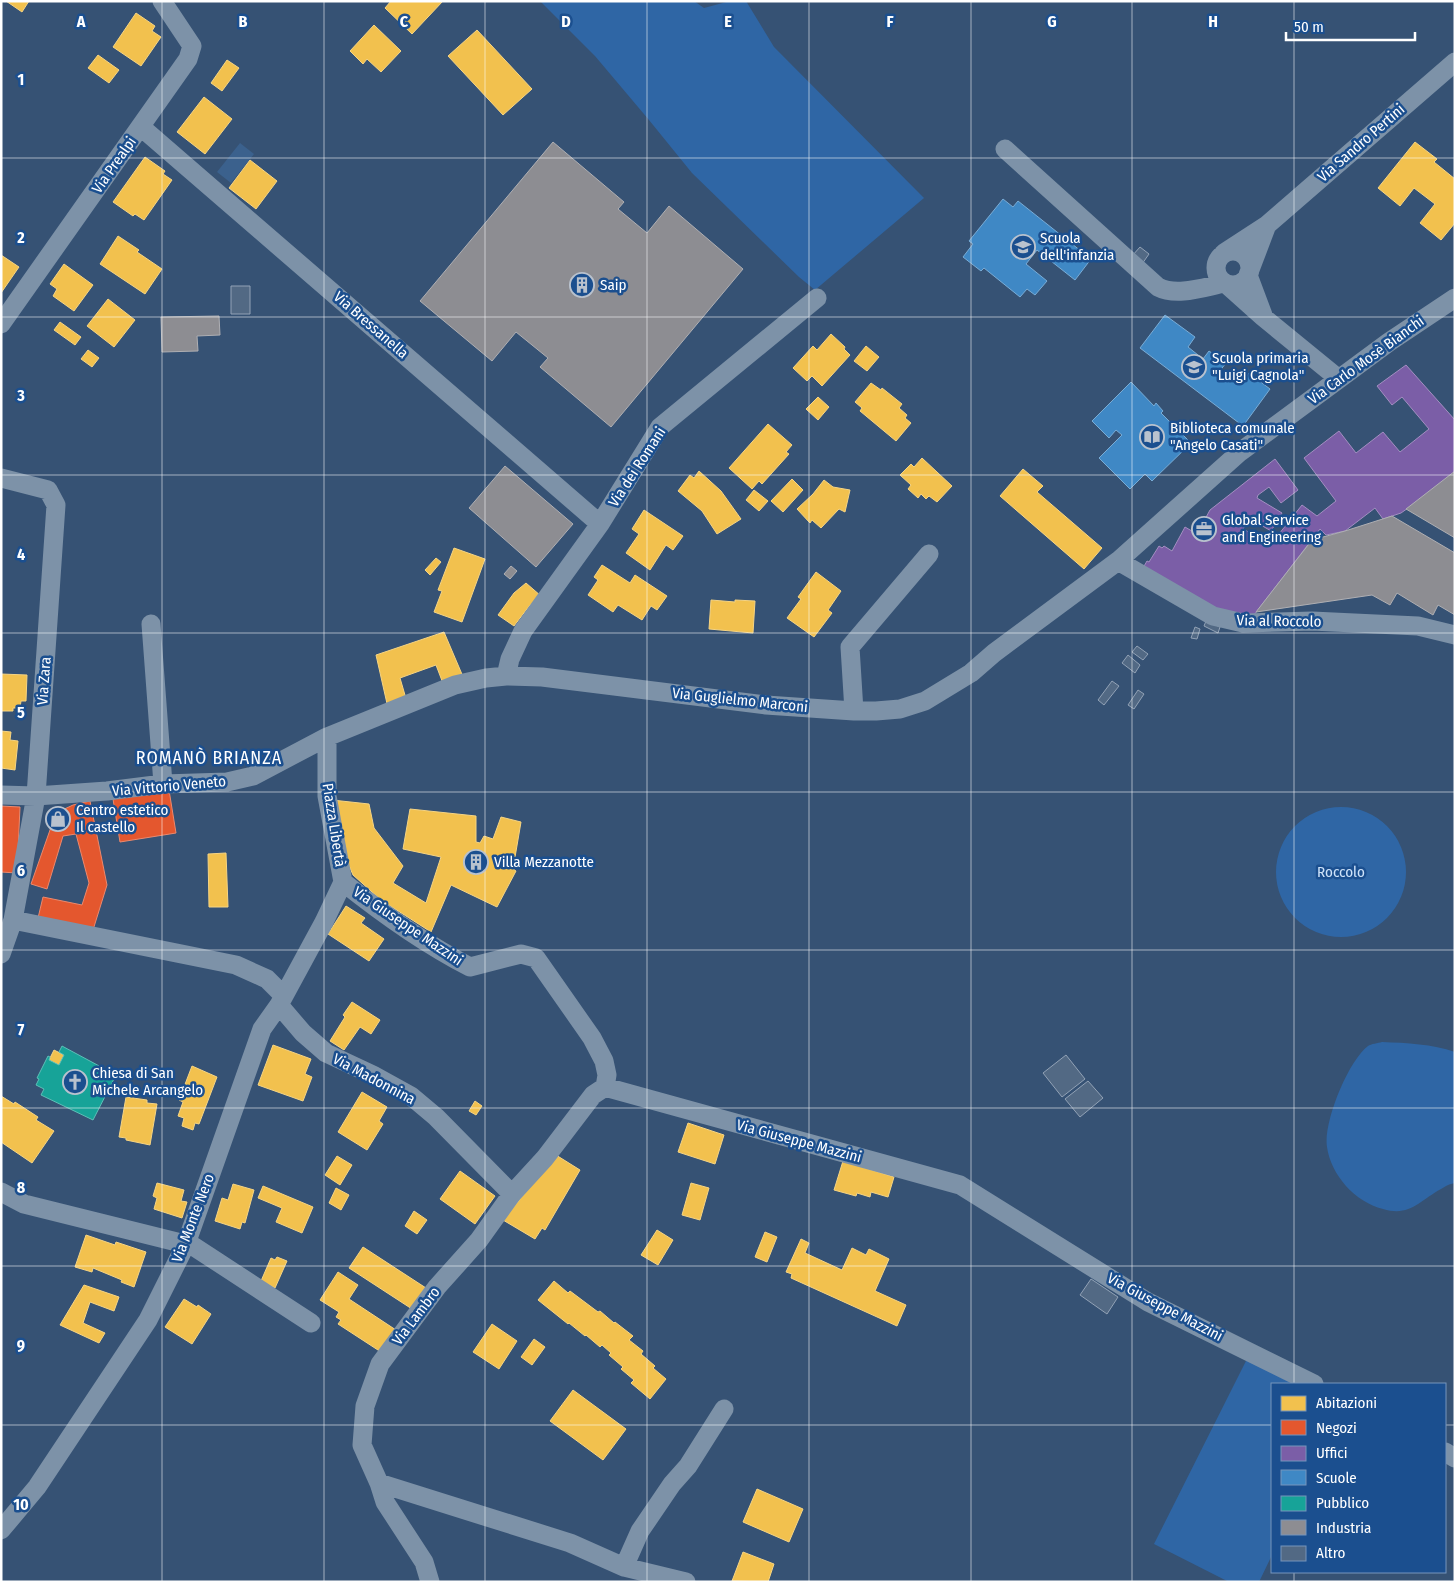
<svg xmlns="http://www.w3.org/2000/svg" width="1456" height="1583" font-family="'Fira Sans Condensed',sans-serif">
	<rect width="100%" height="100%" fill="#365274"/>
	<!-- green -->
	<path fill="#2f66a5" d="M540 1H694L704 8 730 1H746L774 47 924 198 815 290 799 277 692 173 649 120 595 56Z
		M1276 872a65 65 0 1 1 130 0a65 65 0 1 1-130 0Z
		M1382 1042C1407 1043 1432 1044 1455 1052V1183C1449 1184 1446 1186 1441 1189 1419 1201 1410 1217 1383 1209 1355 1202 1331 1175 1327 1147 1323 1123 1348 1061 1368 1046 1371 1044 1378 1043 1382 1042Z
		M1247 1359 1293 1384H1272V1555L1259 1582H1229L1154 1544Z"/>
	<!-- water -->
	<path fill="#3b618d" d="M240 143 254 154 231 183 217 172Z"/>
	<!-- homes -->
	<path fill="#f2c14e" stroke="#f6d483" d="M6 1H29L22 12Z
		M391 1H443L412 34 385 8Z
		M136 13 155 26 152 31 161 37 141 66 113 47Z
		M374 25 401 51 381 72 367 59 363 64 350 51Z
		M477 30 532 89 503 115 448 56Z
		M98 55 119 70 109 83 88 68Z
		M227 60 239 68 222 91 211 83Z
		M204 97 232 119 205 154 177 132Z
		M1415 142 1437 159 1434 162 1455 179V223L1441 240 1420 223 1435 204 1414 188 1400 206 1378 188Z
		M145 157 165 171 163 174 172 180 144 220 135 214 133 216 113 202Z
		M250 160 277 181 256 209 229 188Z
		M118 236 139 250 137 252 162 269 145 294 100 264Z
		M1 255 19 267 1 293Z
		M64 264 93 285 74 311 53 296 57 289 50 284Z
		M108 299 135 320 114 347 87 326Z
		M60 322 81 337 75 345 54 330Z
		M831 334 845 347 844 349 850 355 822 386 812 376 807 381 793 368 813 346 817 350Z
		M866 346 879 357 867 371 854 361Z
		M88 350 99 358 92 367 81 359Z
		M871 383 881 390 882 388 902 404 899 408 907 415 905 418 911 423 896 441 860 411 862 408 855 402Z
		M818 397 829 407 818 420 806 409Z
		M768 424 792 445 786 452 789 454 762 484 759 481 752 489 729 468Z
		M922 458 952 486 937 502 929 496 926 499 921 494 918 498 908 489 911 485 900 475 911 464 914 467Z
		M1023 469 1043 486 1037 492 1102 548 1084 569 1000 496Z
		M699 471 721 491 741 519 717 534 702 511 678 491 690 475 694 478Z
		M792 479 803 490 783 512 771 501Z
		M824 480 833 487 850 490 845 512 839 509 821 528 812 520 810 523 797 509 813 494Z
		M754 490 768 501 759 511 746 500Z
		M644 510 683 536 673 550 666 545 650 570 626 553 639 534 632 529Z
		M454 548 485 559 462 622 434 612 442 591 438 590Z
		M436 558 441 562 430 575 425 570Z
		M602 565 630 583 635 575 667 596 657 610 651 606 642 620 618 605 613 612 588 595 598 580 594 577Z
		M816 572 841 591 828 610 832 613 814 637 787 618 801 599 798 597Z
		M526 583 541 596 530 605 514 626 498 615 514 593Z
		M711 600 735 602V600L755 601 753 633 709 629Z
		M444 632 464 679 444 686 436 665 400 678 407 702 388 708 376 655Z
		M1 674 27 675 26 701H21L20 708H13V711H1Z
		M1 731 11 732 10 740 18 741 15 770 1 768Z
		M332 800 369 804 374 828 403 866 393 883 426 903 441 857 403 849 410 809 476 816V842L480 843 484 836 493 839 501 817 521 822 513 869 516 871 497 907 451 885 431 932 381 900 353 875 342 849Z
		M226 853 228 907H209L208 854Z
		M346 906 365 918 361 923 384 939 369 961 328 934Z
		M352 1002 380 1020 371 1034 360 1027 344 1050 330 1041 345 1017 343 1015Z
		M273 1045 311 1059 305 1074 312 1077 303 1101 258 1085Z
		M54 1050 64 1055 59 1065 49 1060Z
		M192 1066 217 1077 199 1124 195 1123 193 1130 182 1126 184 1118 178 1116 183 1102 179 1100Z
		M362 1092 387 1107 379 1121 383 1124 367 1150 338 1132Z
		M1 1096 14 1104 15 1102 38 1117 36 1120 54 1131 32 1163 1 1142Z
		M126 1097 147 1100V1103L157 1104 150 1145 126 1140V1138L119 1137Z
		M475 1101 482 1106 476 1115 469 1111Z
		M688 1123 724 1135 715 1164 678 1152Z
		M556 1155 580 1170 545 1230 542 1228 535 1239 503 1220Z
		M337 1156 352 1165 340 1185 325 1175Z
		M843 1161 894 1177 888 1197 871 1192 870 1197 857 1193 856 1196 834 1190Z
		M460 1171 495 1196 475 1224 440 1199Z
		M157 1183 184 1190 181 1201 187 1202 182 1218 154 1209 157 1198 153 1196Z
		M691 1183 709 1188 700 1220 682 1215Z
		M233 1184 254 1190 245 1223 242 1222 240 1229 215 1221 222 1198 228 1200Z
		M263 1186 313 1207 302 1233 276 1222 282 1208 258 1198Z
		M336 1188 349 1195 341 1210 329 1203Z
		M414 1211 427 1220 417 1234 405 1226Z
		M657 1230 673 1240 658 1265 641 1255Z
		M765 1232 777 1237 767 1262 755 1257Z
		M86 1235 115 1245 116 1242 146 1252 134 1287 121 1282 122 1280 93 1268 92 1272 75 1267Z
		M801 1239 809 1243 805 1253 842 1270 852 1248 866 1255 869 1249 889 1259 875 1291 906 1305 897 1326 791 1278 792 1274 786 1272Z
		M363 1247 426 1288 412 1309 349 1268Z
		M277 1257 287 1261 275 1288 261 1281 271 1258 275 1260Z
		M338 1272 358 1285 349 1299 396 1330 381 1352 338 1324 341 1320 336 1317 339 1312 320 1300Z
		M554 1281 568 1293 570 1291 598 1312 600 1311 614 1323 615 1322 633 1336 629 1340 643 1351 641 1354 655 1366 653 1368 666 1379 650 1399 631 1383 634 1380 621 1369 623 1367 609 1355 611 1353 602 1345 600 1347 586 1335 585 1336 569 1323 568 1324 538 1300Z
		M84 1285 119 1297 114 1311 90 1302 83 1323 105 1333 99 1343 60 1325Z
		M184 1299 197 1307 198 1305 211 1314 192 1344 165 1327Z
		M492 1324 517 1341 499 1369 473 1352Z
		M534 1339 545 1347 532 1365 521 1357Z
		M573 1390 626 1429 603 1460 550 1421Z
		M757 1489 803 1509 789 1542 743 1522Z
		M743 1552 774 1564 768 1582 732 1581Z"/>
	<!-- shops -->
	<path fill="#e4572e" stroke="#ec896d" d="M169 790 176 833 120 842 113 799Z
		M90 801 107 885 93 930 38 918 43 897 82 905 89 883 76 834 63 836 47 889 31 884 56 813 73 805Z
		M1 806 20 807 17 873 1 872Z"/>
	<!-- offices -->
	<path fill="#7b5ea7" stroke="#a38ec1" d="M1406 365 1455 420V475L1401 513 1383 519 1375 508 1345 531 1326 535 1320 529 1254 615 1219 614 1143 568 1147 561 1149 562 1159 546 1162 548 1164 546 1172 551 1185 527 1197 534 1210 510 1275 459 1298 490 1281 503 1269 487 1258 495 1257 498 1282 513 1271 531 1249 518 1243 529 1271 544 1302 505 1317 516 1336 501 1304 458 1339 431 1356 453 1383 432 1400 452 1429 429 1402 397 1392 405 1377 386Z"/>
	<!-- schools -->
	<path fill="#3f88c5" stroke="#79acd6" d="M1003 199 1013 207 1018 201 1091 259 1075 280 1037 250 1026 264 1047 281 1035 295 1027 289 1020 297 984 268 981 271 963 257 973 244 969 241Z
		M1165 315 1195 337 1188 347 1203 359 1209 351 1226 363 1219 372 1232 381 1235 377 1242 383 1249 373 1270 389 1243 426 1140 348Z
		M1131 382 1154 406 1156 403 1163 411 1161 413 1191 443 1152 481 1145 474 1130 489 1099 458 1122 435 1116 430 1109 438 1092 421Z"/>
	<!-- public -->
	<path fill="#17a398" stroke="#5dbfb7" d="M62 1046 116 1075 93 1120 41 1095 44 1089 36 1085 39 1079 37 1078 48 1056 50 1057 49 1060 59 1065 64 1055 59 1052Z"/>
	<!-- industry -->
	<path fill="#8d8d92" stroke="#afafb3" d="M553 142 624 202 618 209 647 233 669 206 743 269 611 427 540 367 548 358 516 332 492 361 420 301Z
		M219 316 220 335 197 336 198 351 162 352 161 317Z
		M505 466 573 524 536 567 469 508Z
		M1455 471V538L1406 509Z
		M1392 516 1455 553V615L1438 605 1433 615 1397 593 1390 605 1372 595 1256 612 1312 540 1345 531Z
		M511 566 517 571 510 579 504 574Z"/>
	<!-- building -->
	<path fill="#526984" stroke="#92a2b6" d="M1140 247 1149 254 1142 264 1132 256Z
		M231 286H250V314H231Z
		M1206 621 1220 627 1218 633 1204 626Z
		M1195 627 1200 629 1197 639 1191 638Z
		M1137 646 1148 654 1143 660 1132 652Z
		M1128 655 1140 665 1135 673 1122 663Z
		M1112 681 1119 686 1104 705 1098 700Z
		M1138 690 1144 694 1134 709 1128 705Z
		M1066 1055 1085 1079 1062 1097 1043 1073Z
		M1088 1081 1103 1098 1080 1117 1065 1099Z
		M1091 1279 1118 1297 1107 1314 1080 1295Z"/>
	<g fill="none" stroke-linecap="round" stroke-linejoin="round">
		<!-- street -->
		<path stroke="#7d92a8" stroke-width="19" d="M141 127 600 524
			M1005 149 1158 287C1177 297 1204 287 1225 283L1263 317 1339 379
			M1216 268a17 17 0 1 1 34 0a17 17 0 1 1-34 0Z
			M1224 253 1267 225 1455 62
			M1263 315 1248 275 1267 225
			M1 324 188 59 192 46 162 1
			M1 478 48 490 56 505 36 796 13 920 1 954
			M1118 561 1213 616 1243 623 1312 621 1418 626 1455 635
			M151 624 163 784
			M506 676 510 659 523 631 600 524 660 427 817 298
			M854 711 850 647 929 554
			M327 737V796L343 882
			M1 795 36 796 107 791 163 784 227 782 253 776 327 737 455 685 486 678 506 676 542 677 766 705 854 711H876L900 709 925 701 971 673 994 653 1118 561 1240 452 1389 342 1455 298
			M343 882C383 914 425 944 470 967L521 954 536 958 592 1038 604 1061 607 1075 605 1087
			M13 920 236 965 267 979 283 995
			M279 1005 303 1033 326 1053 373 1075 411 1096 436 1117 512 1194
			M605 1087 960 1185 1148 1302 1314 1384
			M1 1192 24 1204 193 1246 311 1323
			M1445 1452 1455 1458
			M379 1483 570 1543 624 1567 686 1582
			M1 1530 37 1487 148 1320 186 1244 262 1029 279 1005 324 922 343 882
			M624 1567 640 1531 672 1484 688 1466 724 1409
			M430 1582 424 1562 385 1502 379 1483 362 1445 365 1406 380 1364 437 1287 479 1240 512 1194 545 1158 593 1095 605 1087"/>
	</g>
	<!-- grid -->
	<path fill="none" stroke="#fff" stroke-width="1" stroke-opacity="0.55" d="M162 1V1582M324 1V1582M485 1V1582M647 1V1582M809 1V1582M971 1V1582M1132 1V1582M1294 1V1384M1 158H1455M1 317H1455M1 475H1455M1 633H1455M1 792H1455M1 950H1455M1 1108H1455M1 1266H1455M1 1425H1272M1445 1425H1455M1294 1572V1582"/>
	<!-- icons -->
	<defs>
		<symbol id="school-ring" viewBox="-11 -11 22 22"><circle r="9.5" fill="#1b4f8f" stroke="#b9c2ce" stroke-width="1.5"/><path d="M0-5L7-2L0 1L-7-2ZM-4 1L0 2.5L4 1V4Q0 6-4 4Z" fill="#b9c2ce"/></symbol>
		<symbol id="building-ring" viewBox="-11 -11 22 22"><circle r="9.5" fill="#1b4f8f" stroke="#b9c2ce" stroke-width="1.5"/><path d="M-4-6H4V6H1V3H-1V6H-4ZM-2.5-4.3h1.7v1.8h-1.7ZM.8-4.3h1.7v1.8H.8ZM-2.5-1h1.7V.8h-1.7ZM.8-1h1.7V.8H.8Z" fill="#b9c2ce"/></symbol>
		<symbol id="library-ring" viewBox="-11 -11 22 22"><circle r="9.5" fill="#1b4f8f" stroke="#b9c2ce" stroke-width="1.5"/><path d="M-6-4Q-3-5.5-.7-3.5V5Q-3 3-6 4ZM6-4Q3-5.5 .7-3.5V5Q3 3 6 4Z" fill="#b9c2ce"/></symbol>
		<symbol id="office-ring" viewBox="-11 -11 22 22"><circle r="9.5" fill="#1b4f8f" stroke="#b9c2ce" stroke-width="1.5"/><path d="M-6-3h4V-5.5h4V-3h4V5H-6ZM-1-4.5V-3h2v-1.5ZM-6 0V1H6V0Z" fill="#b9c2ce"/></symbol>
		<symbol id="shop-ring" viewBox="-11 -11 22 22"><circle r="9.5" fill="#1b4f8f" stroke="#b9c2ce" stroke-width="1.5"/><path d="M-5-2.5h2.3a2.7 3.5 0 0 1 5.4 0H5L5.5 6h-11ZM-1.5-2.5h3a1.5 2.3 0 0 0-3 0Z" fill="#b9c2ce"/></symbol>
		<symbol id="church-ring" viewBox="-11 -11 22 22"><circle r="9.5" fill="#1b4f8f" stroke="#b9c2ce" stroke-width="1.5"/><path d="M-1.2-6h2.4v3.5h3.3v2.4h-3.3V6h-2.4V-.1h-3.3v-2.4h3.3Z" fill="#b9c2ce"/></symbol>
	</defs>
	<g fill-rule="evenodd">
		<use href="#school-ring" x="1009" y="233" width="28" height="28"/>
		<use href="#building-ring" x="568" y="271" width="28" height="28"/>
		<use href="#school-ring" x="1180" y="353" width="28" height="28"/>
		<use href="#library-ring" x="1138" y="423" width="28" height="28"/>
		<use href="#office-ring" x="1190" y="515" width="28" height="28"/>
		<use href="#shop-ring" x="44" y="805" width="28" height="28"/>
		<use href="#building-ring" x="462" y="848" width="28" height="28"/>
		<use href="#church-ring" x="61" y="1068" width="28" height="28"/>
	</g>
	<g text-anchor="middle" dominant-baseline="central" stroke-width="5" stroke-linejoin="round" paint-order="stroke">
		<!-- street labels -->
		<g font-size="15" fill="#fff" stroke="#1b4f8f">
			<text transform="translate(1361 143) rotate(-41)">Via Sandro Pertini</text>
			<text transform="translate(114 165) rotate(-55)">Via Prealpi</text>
			<text transform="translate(371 325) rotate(41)">Via Bressanella</text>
			<text transform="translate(1366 360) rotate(-36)">Via Carlo Mosè Bianchi</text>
			<text transform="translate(637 467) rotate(-57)">Via dei Romani</text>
			<text transform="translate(1279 621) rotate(1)">Via al Roccolo</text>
			<text transform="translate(44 681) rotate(-86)">Via Zara</text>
			<text transform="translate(740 700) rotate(6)">Via Guglielmo Marconi</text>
			<text transform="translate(169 786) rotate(-5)">Via Vittorio Veneto</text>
			<text transform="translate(334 825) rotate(81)">Piazza Libertà</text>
			<text transform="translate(408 926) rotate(34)">Via Giuseppe Mazzini</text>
			<text transform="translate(374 1079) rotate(28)">Via Madonnina</text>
			<text transform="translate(799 1141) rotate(15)">Via Giuseppe Mazzini</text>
			<text transform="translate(193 1218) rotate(-69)">Via Monte Nero</text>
			<text transform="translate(1165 1307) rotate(28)">Via Giuseppe Mazzini</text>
			<text transform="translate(416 1316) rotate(-53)">Via Lambro</text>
		</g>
		<!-- poi labels -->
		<g font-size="15" fill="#fff" stroke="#1b4f8f" text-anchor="start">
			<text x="1040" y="238">Scuola<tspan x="1040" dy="17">dell'infanzia</tspan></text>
			<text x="600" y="285">Saip</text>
			<text x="1212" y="358">Scuola primaria<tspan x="1212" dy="17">"Luigi Cagnola"</tspan></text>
			<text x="1170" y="428">Biblioteca comunale<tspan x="1170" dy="17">"Angelo Casati"</tspan></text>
			<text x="1222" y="520">Global Service<tspan x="1222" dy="17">and Engineering</tspan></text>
			<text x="76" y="810">Centro estetico<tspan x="76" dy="17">Il castello</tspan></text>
			<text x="494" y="862">Villa Mezzanotte</text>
			<text x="92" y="1073">Chiesa di San<tspan x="92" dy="17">Michele Arcangelo</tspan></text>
		</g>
		<!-- park labels -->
		<g font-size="15" fill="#cfe3fa" stroke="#1b4f8f">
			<text x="1341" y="872">Roccolo</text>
		</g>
		<!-- quarter labels -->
		<g font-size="18" letter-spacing="1" fill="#fff" stroke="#1b4f8f">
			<text x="209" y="758">ROMANÒ BRIANZA</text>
		</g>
	</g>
	<g font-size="16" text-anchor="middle" font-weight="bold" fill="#fff" stroke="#1b4f8f" stroke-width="5" stroke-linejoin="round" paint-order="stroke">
		<text x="81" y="27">A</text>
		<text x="243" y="27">B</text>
		<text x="404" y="27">C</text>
		<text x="566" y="27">D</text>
		<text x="728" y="27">E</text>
		<text x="890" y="27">F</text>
		<text x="1052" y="27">G</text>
		<text x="1213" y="27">H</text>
		<text x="21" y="85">1</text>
		<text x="21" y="243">2</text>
		<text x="21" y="401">3</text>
		<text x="21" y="560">4</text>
		<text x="21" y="718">5</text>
		<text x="21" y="876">6</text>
		<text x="21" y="1035">7</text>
		<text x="21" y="1193">8</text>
		<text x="21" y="1351">9</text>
		<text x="21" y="1510">10</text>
	</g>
	<!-- border -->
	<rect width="1456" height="1583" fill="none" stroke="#ffffff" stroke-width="5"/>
	<!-- legend -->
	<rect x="1271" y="1383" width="175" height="190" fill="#1b4f8f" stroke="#7695bc"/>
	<rect x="1281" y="1396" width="25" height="15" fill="#f2c14e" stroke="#7695bc"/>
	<text x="1316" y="1408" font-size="15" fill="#ffffff">Abitazioni</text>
	<rect x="1281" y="1420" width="25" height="15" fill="#e4572e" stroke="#7695bc"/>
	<text x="1316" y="1433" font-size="15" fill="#ffffff">Negozi</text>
	<rect x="1281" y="1446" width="25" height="15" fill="#7b5ea7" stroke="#7695bc"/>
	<text x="1316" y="1458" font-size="15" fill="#ffffff">Uffici</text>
	<rect x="1281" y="1470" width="25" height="15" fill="#3f88c5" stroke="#7695bc"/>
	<text x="1316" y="1483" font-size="15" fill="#ffffff">Scuole</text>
	<rect x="1281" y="1496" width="25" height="15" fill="#17a398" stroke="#7695bc"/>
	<text x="1316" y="1508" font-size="15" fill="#ffffff">Pubblico</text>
	<rect x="1281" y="1520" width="25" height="15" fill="#8d8d92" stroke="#7695bc"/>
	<text x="1316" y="1533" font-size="15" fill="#ffffff">Industria</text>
	<rect x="1281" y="1546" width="25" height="15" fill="#526984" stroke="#7695bc"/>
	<text x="1316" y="1558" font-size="15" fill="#ffffff">Altro</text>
	<!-- scale -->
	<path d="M1286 32v8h129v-8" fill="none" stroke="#ffffff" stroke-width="2.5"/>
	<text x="1294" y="32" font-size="15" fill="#ffffff" stroke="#1b4f8f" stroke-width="4" paint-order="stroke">50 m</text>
</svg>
